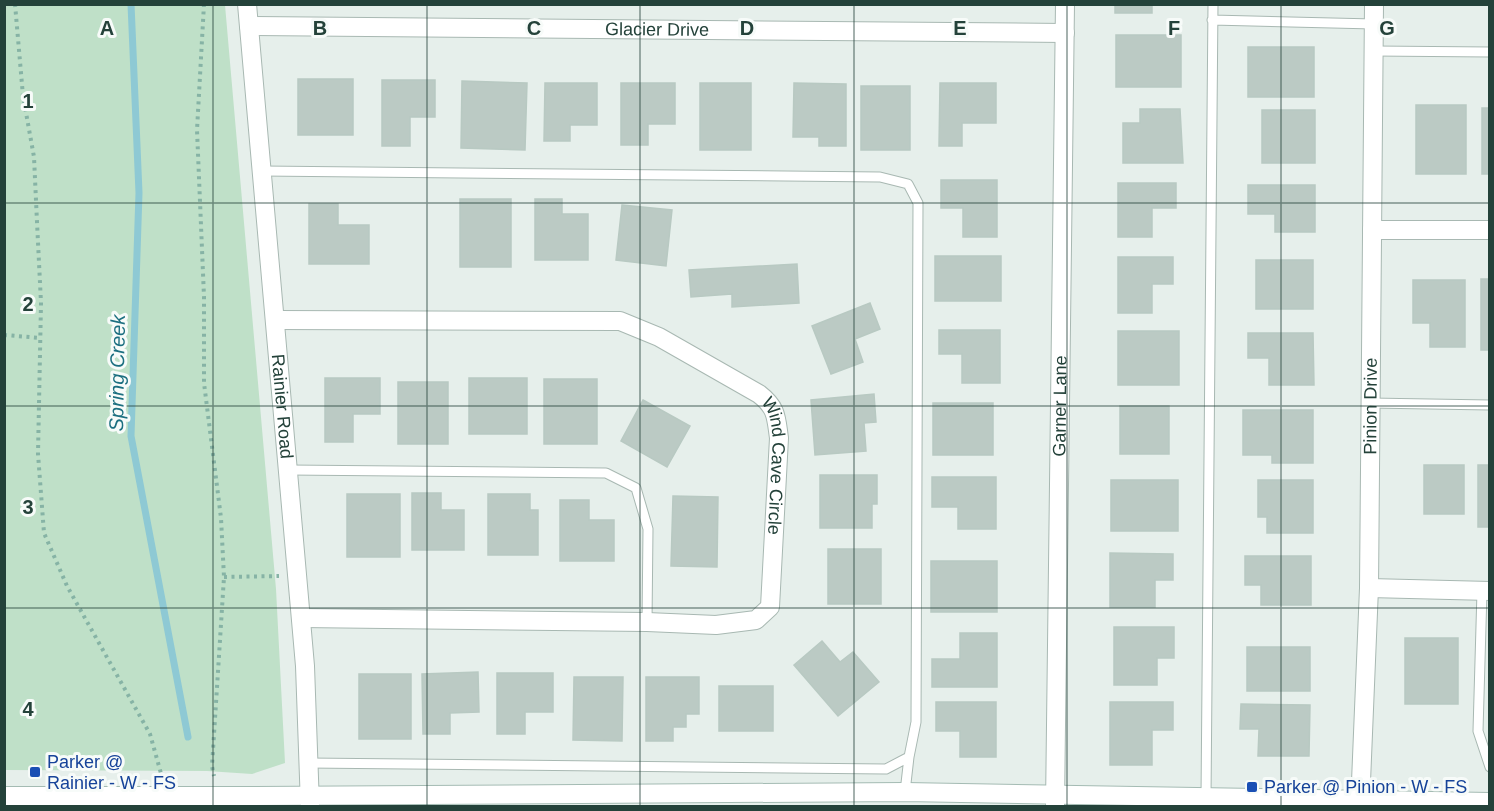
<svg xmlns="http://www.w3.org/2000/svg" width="1494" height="811" font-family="Helvetica,sans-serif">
	<rect width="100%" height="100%" fill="#e6efeb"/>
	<!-- green -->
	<path fill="#bfe0c8" d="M5 4 225 5 276 589 285 763 252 774 207 771 5 770Z"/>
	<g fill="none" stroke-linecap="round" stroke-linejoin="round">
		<!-- stream -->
		<path stroke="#8ec9d4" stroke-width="7" d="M131 4 139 193 131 436 188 737"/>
	</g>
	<!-- building -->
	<path fill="#bbcac4" stroke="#b8c9c2" stroke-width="1.5" d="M1115 4H1152V13H1115Z
		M1116 35H1181V87H1116Z
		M1248 47H1314V97H1248Z
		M298 79H353V135H298Z
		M382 80H435V117H410V146H382Z
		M462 81 527 83 525 150 461 148Z
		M545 83H597V125H570V141H544Z
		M621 83H675V124H648V145H621Z
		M700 83H751V150H700Z
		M794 83 846 84V146H819V137H793Z
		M940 83H996V123H962V146H939Z
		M861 86H910V150H861Z
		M1416 105H1466V174H1416Z
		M1482 108H1490V174H1482Z
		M1140 109H1180L1183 163H1123V123H1140Z
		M1262 110H1315V163H1262Z
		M941 180H997V237H963V208H941Z
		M1118 183H1176V208H1152V237H1118Z
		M1248 185H1315V232H1275V214H1248Z
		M460 199H511V267H460Z
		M535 199H562V214H588V260H535Z
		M309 204H338V225H369V264H309Z
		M622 205 672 210 666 266 616 260Z
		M935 256H1001V301H935Z
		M1118 257H1173V284H1152V313H1118Z
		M1256 260H1313V309H1256Z
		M797 264 799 303 732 307V294L691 297 689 270Z
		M1481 279H1490V350H1481Z
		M1413 280H1465V347H1430V323H1413Z
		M870 303 880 329 855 339 863 362 831 374 812 326Z
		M939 330H1000V383H962V354H939Z
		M1118 331H1179V385H1118Z
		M1248 333H1313L1314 385H1269V358H1248Z
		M325 378H380V414H353V442H325Z
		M469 378H527V434H469Z
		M544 379H597V444H544Z
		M398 382H448V444H398Z
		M874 394 876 422 864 423 866 451 815 455 811 400Z
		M643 400 690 426 667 467 621 441Z
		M933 403H993V455H933Z
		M1120 406H1169V454H1120Z
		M1243 410H1313V463H1272V455H1243Z
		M1424 465H1464V514H1424Z
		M1478 465H1490V527H1478Z
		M820 475H877V504H872V528H820Z
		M932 477H996V529H958V507H932Z
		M1111 480H1178V531H1111Z
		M1258 480H1313V533H1267V517H1258Z
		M412 493H441V510H464V550H412Z
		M347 494H400V557H347Z
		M488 494H530V510H538V555H488Z
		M673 496 718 497 717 567 671 566Z
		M560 500H589V520H614V561H560Z
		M828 549H881V604H828Z
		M1110 553 1173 554V580H1155V607H1110Z
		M1245 556H1311V605H1261V585H1245Z
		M931 561H997V612H931Z
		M1114 627H1174V658H1157V685H1114Z
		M960 633H997V687H932V659H960Z
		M1405 638H1458V704H1405Z
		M822 641 840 662 853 652 879 682 838 716 794 665Z
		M1247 647H1310V691H1247Z
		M478 672 479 712 450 713V734H423L422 674Z
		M497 673H553V712H525V734H497Z
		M359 674H411V739H359Z
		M574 677H623L622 741 573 740Z
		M646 677H699V714H686V727H673V741H646Z
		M719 686H773V731H719Z
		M936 702H996V757H960V731H936Z
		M1110 702H1173V730H1152V765H1110Z
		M1241 704 1310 705 1309 756H1258L1259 729H1240Z"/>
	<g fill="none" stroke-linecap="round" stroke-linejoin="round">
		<defs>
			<path id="service" d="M1212 20 1374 24
				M1374 51 1490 52
				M262 171 880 177 908 184 918 203 916 722 909 757 886 769 307 763
				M1370 403 1490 405
				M288 470 606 473 636 488 648 529 647 622
				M1482 591 1478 731 1490 767
				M905 792 909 757
				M1206 797 1213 4"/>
			<g id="minor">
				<path id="s1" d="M249 26 1065 33"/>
				<path d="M1372 230H1490"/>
				<path id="s2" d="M275 320 620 321 659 337 759 394C777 408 776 417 779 438L770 607 756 620 716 625 647 622 301 618"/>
				<path d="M1369 588 1490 591"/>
				<path id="s3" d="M1055 806 1065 4"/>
				<path id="s4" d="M1360 806 1369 588 1374 4"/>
			</g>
			<g id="tertiary">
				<path id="s5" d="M247 4 305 666 310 806"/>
			</g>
			<path id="secondary" d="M4 796H126
				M255 796 905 792 1490 802"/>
		</defs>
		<!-- service casing -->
		<use href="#service" stroke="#a8b8b2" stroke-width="11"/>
		<!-- minor casing -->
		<use href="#minor" stroke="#a8b8b2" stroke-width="20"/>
		<!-- tertiary casing -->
		<use href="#tertiary" stroke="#a8b8b2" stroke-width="20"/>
		<!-- secondary casing -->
		<use href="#secondary" stroke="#a4bbb3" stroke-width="20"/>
		<!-- path -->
		<path stroke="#86b3a5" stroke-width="4" stroke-dasharray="3 4.5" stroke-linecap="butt" d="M15 4 23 96 34 157 37 222 41 303 38 454 44 533 67 586 150 734 162 777
			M204 4 197 130 204 297V383L221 518 224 577 212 766 214 776
			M4 335 41 338
			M224 577 279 576"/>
		<!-- service -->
		<use href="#service" stroke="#fff" stroke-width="9"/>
		<!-- minor -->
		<use href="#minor" stroke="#fff" stroke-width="18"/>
		<!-- tertiary -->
		<use href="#tertiary" stroke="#fff" stroke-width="18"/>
		<!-- secondary -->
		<use href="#secondary" stroke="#fff" stroke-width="18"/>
		<defs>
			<path id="secondary-bridge" d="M126 796H255"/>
		</defs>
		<!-- secondary-bridge casing -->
		<use href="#secondary-bridge" stroke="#a4bbb3" stroke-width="20" stroke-linecap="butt"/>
		<!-- secondary-bridge -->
		<use href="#secondary-bridge" stroke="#fff" stroke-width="18"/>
	</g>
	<!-- grid -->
	<path fill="none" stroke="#24423a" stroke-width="1.5" stroke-opacity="0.55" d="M213 4V806M427 4V806M640 4V806M854 4V806M1067 4V806M1281 4V806M4 203H1490M4 406H1490M4 608H1490"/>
	<!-- markers -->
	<g fill="#1a4fb4" stroke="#f7fbf9" stroke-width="2">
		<rect x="29" y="766" width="12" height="12" rx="3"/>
		<rect x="1246" y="781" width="12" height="12" rx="3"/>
	</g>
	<g text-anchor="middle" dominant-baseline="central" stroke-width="6" stroke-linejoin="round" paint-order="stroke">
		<!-- street labels -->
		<g font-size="18" fill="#24423a" stroke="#f7fbf9">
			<text stroke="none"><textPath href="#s1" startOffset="408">Glacier Drive</textPath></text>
			<text stroke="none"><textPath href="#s5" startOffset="404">Rainier Road</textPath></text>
			<text stroke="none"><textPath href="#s3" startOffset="400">Garner Lane</textPath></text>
			<text stroke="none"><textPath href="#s4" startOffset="400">Pinion Drive</textPath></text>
			<text stroke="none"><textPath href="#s2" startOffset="580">Wind Cave Circle</textPath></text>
		</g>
		<!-- transit labels -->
		<g font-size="18" fill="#164399" stroke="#f7fbf9" text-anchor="start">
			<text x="47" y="762">Parker @<tspan x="47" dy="21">Rainier - W - FS</tspan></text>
			<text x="1264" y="787">Parker @ Pinion - W - FS</text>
		</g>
		<!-- water labels -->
		<g font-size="20" font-style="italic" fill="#1c6f80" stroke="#f7fbf9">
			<text transform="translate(117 373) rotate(-89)">Spring Creek</text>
		</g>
	</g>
	<g font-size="20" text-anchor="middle" font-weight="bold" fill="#24423a" stroke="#f7fbf9" stroke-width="6" stroke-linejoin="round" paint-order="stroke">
		<text x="107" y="35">A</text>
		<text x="320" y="35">B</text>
		<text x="534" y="35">C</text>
		<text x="747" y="35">D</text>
		<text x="960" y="35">E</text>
		<text x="1174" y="35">F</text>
		<text x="1387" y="35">G</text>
		<text x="28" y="108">1</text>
		<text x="28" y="311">2</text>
		<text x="28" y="514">3</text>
		<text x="28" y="716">4</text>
	</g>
	<!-- border -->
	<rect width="1494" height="811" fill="none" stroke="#24423a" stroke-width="12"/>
</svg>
